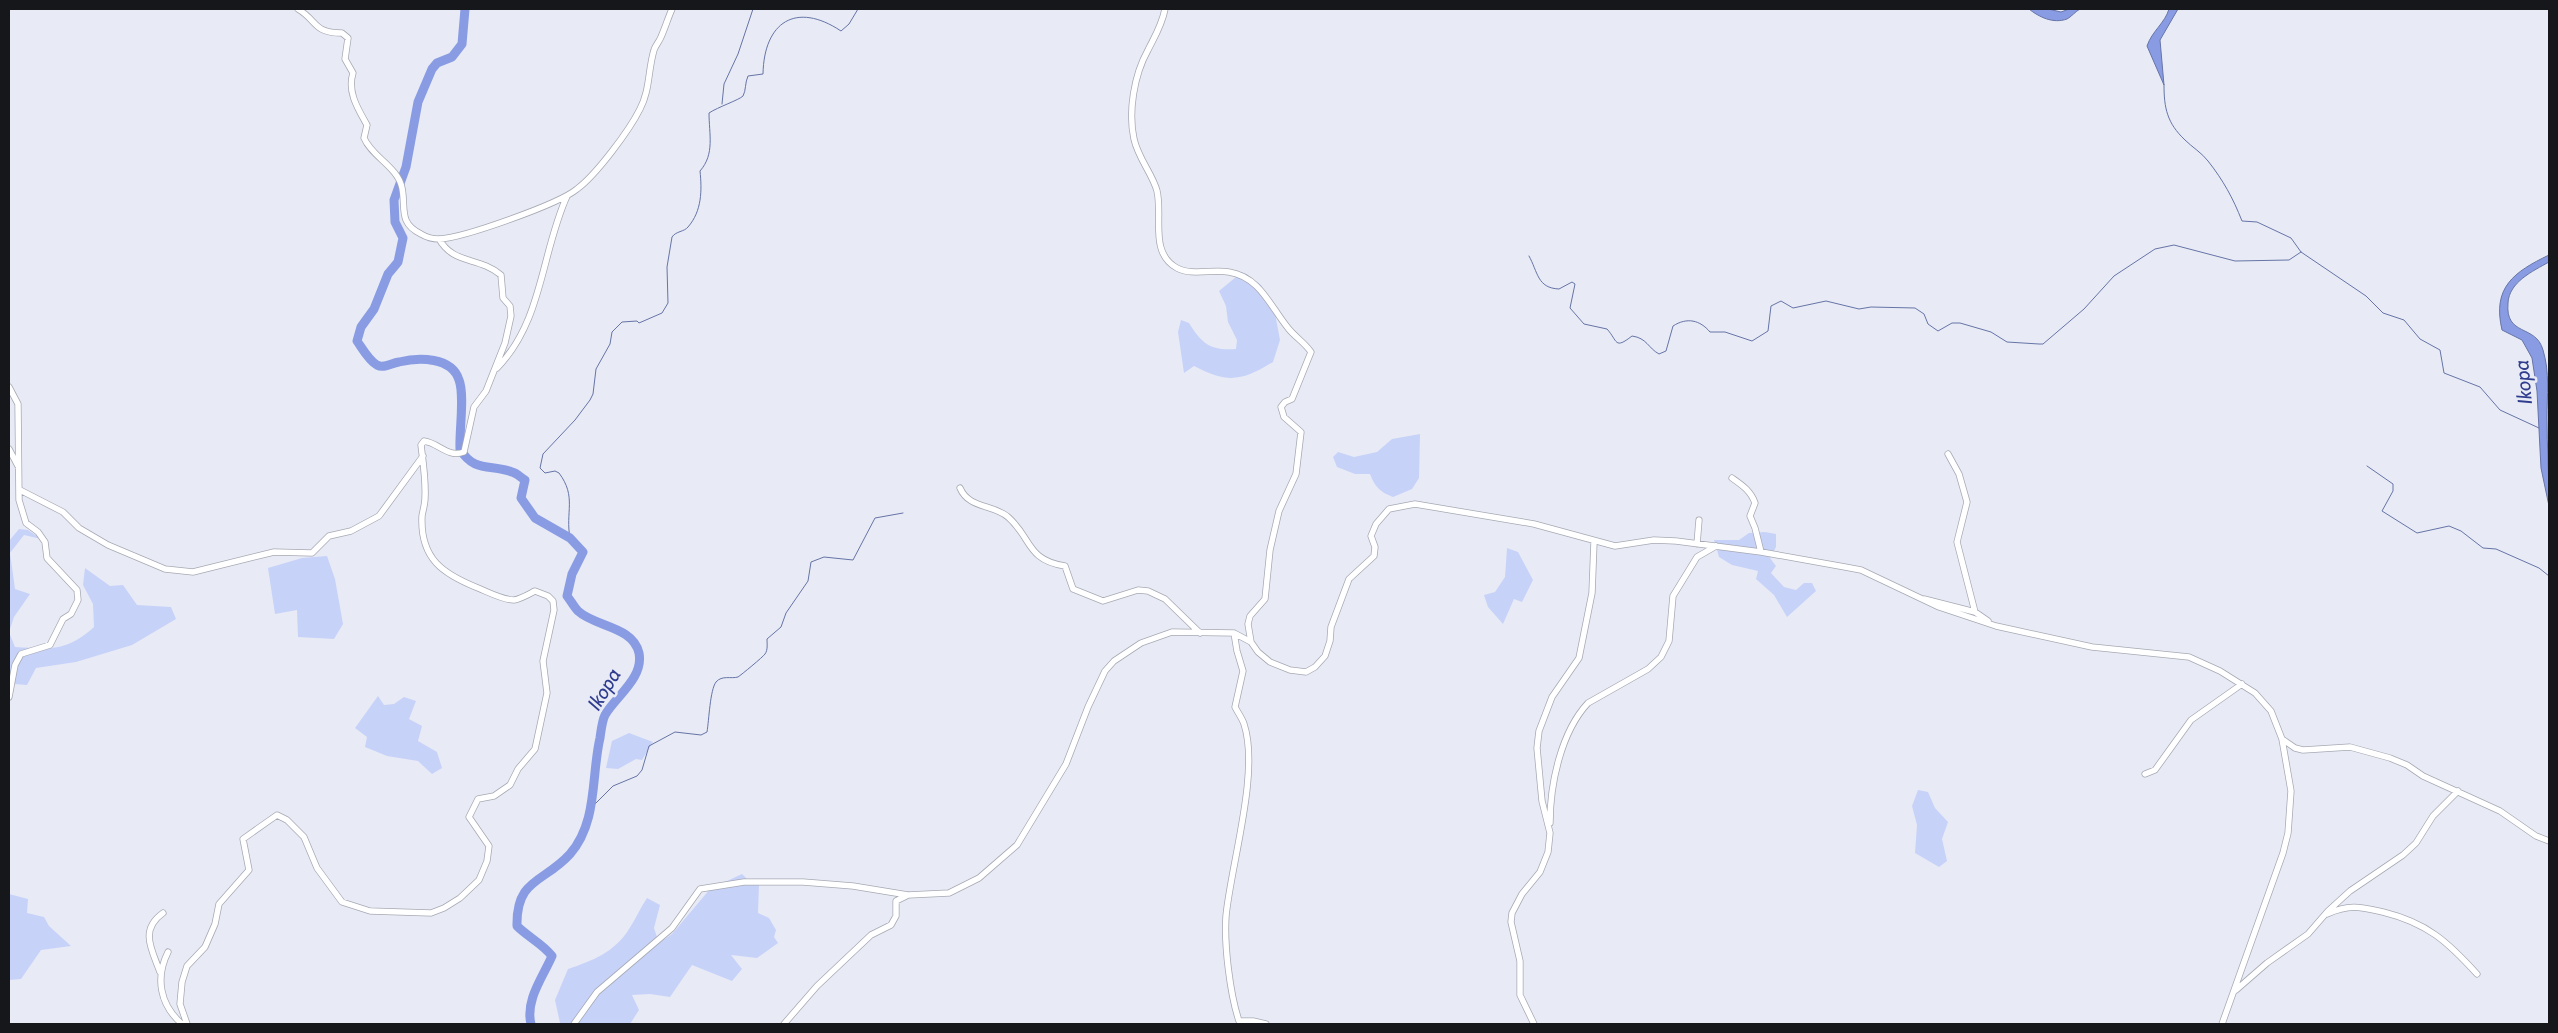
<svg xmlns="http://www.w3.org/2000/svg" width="2558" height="1033" font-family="Cabin,sans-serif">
	<rect width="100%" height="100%" fill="#e8ebf5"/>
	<!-- green -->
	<path fill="#c7d2f9" d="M1242 272 1261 285 1274 308 1280 340 1273 362C1241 382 1227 383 1194 366L1184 373 1178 332 1181 320 1189 323C1202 344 1211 351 1236 349L1237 340 1228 322 1226 306 1219 291Z
		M1420 434 1419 478 1412 489 1393 497C1380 492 1375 487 1370 474H1355L1337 467 1333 457 1338 452 1354 457 1377 452 1392 439Z
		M19 529 28 530 41 539 24 535 10 553 15 589 30 594 14 617 9 632 15 647C50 649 66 652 94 627L93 604 83 585 85 568 110 586 123 585 137 605 171 607 176 619 132 645 76 662 36 668 27 685 14 684 9 669V541Z
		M1765 532 1776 534V547L1770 558 1776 566 1771 573 1784 587 1796 590 1804 583H1812L1816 591 1787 617 1774 595 1756 579 1758 571 1732 565 1719 557 1714 540H1739L1749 533Z
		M1507 548 1518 552 1533 580 1522 602 1514 599 1503 624 1488 607 1484 595 1495 592 1505 577Z
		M327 556 335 579 343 624 334 639 298 637 297 610 275 614 268 568 302 558Z
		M378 696 384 705 394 704 404 697 416 701 409 719 422 726 418 741 437 752 442 768 432 774 418 761 387 756 365 747 367 737 355 728Z
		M629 733 653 742 642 760 636 759 618 769 606 768 612 741Z
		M1918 790 1928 792 1935 808 1948 822 1942 839 1947 861 1939 867 1915 853 1917 825 1912 806Z
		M742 874 750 882 759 885 758 913 769 918 776 930 774 937 778 943 757 958 731 955 742 969 732 981 692 965 670 997 650 994 632 995 639 1010 630 1024 560 1023 555 1000 568 969C592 961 615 952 629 929 636 919 640 908 647 898L660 905 654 928 659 943 672 934 710 889Z
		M9 894 28 899 27 913 44 917 49 926 71 946 41 950 21 979 9 980Z"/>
	<!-- water -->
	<path fill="#899ce3" stroke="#6674a7" d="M2029 9H2048L2061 12 2069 9H2080C2076 11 2071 17 2067 19 2053 24 2039 17 2029 9Z
		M2169 9H2178L2160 40 2164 85 2147 46C2152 31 2165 23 2169 9Z
		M2549 255V262C2533 271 2509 282 2508 303 2505 337 2536 324 2543 350 2550 373 2547 395 2547 418 2547 447 2549 476 2549 506L2541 468 2537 391 2532 358 2522 340 2502 330C2492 287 2514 272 2549 255Z"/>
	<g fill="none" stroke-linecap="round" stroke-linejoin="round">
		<!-- stream -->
		<path stroke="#6674a7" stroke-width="1" d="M2164 85C2164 108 2167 123 2185 140 2192 147 2202 153 2208 161 2223 180 2233 198 2242 221L2257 222 2291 238 2301 252 2366 296 2383 313 2404 320 2420 339 2440 350 2444 373 2480 387 2500 410 2539 428
			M722 104 724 84 738 54 753 9
			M1529 256C1538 272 1537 288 1559 289L1572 282 1575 284 1570 308 1584 324 1607 329C1618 341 1614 350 1632 336 1647 338 1648 348 1659 354L1666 351 1673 326C1687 317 1700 320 1710 332H1725L1752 341 1768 331 1771 306 1781 301 1793 308 1826 301 1859 309 1871 307 1915 308 1924 314 1928 324 1938 331 1952 323H1960L1991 332 2007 342 2039 344H2043L2084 309 2114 276 2155 249 2174 245 2235 261 2289 260 2301 252
			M2367 466 2393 484V491L2382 511 2417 533 2449 526 2461 531 2483 548 2496 549 2539 568 2549 576
			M570 538C565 512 577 497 559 473L555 471 545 473 540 468 543 454 575 420 590 400 593 394 596 369 610 344 612 332 622 322 637 321 639 323 662 313 668 303 667 267 672 237C676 231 684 232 688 227 702 211 702 190 700 171 715 154 709 134 709 113 718 107 739 100 743 96 746 91 745 82 748 76L763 74C764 22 796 1 841 31L849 24 858 9
			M591 808 613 786 637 776 642 770 649 746 675 732 701 735 707 732C709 720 710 690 716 682 722 675 731 679 738 677 741 675 763 657 765 654 768 650 767 644 767 639L781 627 786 613 808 581 811 562 824 557 853 560 875 518 903 513"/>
		<!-- river -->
		<path stroke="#899ce3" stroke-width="9" d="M465 9 462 44 452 57 437 63 432 69 418 102 406 167 394 200 395 222 403 238 398 262 388 274 374 309 361 327 357 341C362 348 369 361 377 365 384 369 391 363 399 362 419 357 452 357 459 380 465 395 459 431 460 449 474 473 491 464 512 472 517 473 521 478 525 480L521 498 535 518 570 538 583 552 572 574 567 596C571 601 574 607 578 611 595 627 633 626 639 653 644 678 615 697 605 715 602 721 601 731 600 738 591 776 598 822 570 854 544 883 516 878 517 926 528 937 543 944 552 956 543 977 525 1000 531 1024"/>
		<defs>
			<path id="minor" d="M298 9C318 21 313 33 342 33L348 38 345 59 353 73C347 92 358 109 367 125L364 138C372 157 398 167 402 188 406 208 398 223 421 234 426 237 433 239 439 239 463 238 559 204 577 189 596 175 629 131 640 109 650 90 648 70 654 50 655 46 659 42 661 37 665 28 668 18 672 9
				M1165 9C1162 25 1155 36 1148 50 1134 75 1128 112 1134 139 1138 158 1153 175 1157 191 1163 216 1149 253 1177 268 1191 276 1213 269 1229 272 1260 277 1270 306 1288 328 1295 337 1304 342 1311 352L1292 399 1285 402 1281 407 1284 417 1301 432 1296 474 1279 511 1270 550 1265 599 1250 616 1248 624 1251 642
				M497 368C543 321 541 253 567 196
				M9 387 18 404 19 500 26 523 38 532 45 542 47 558 77 590 78 600 71 614 63 619 50 645 21 654 15 665 9 697
				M9 449 18 466
				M1948 454 1959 474 1967 502 1957 542 1975 612
				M1732 478C1742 485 1751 491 1755 503L1750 516 1755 528 1761 552
				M960 488C969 509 993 504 1008 517 1032 538 1026 560 1065 566L1073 589 1103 601 1138 590 1148 591 1165 599 1200 633
				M20 490 63 512 79 528 108 545 165 569 193 572 274 552 312 553 329 536 351 531 379 516 423 456
				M1697 544 1699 520
				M1924 599 1975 612 1988 621
				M1234 633 1237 651 1243 671 1235 707C1238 713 1242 718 1244 724 1260 772 1231 864 1226 916 1224 945 1230 994 1239 1021H1253L1266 1024
				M2282 739 2295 748 2303 750 2350 747 2390 758 2407 765 2423 776 2500 811 2536 836 2549 841
				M2145 774 2155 770 2191 720 2242 684
				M1550 823C1550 784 1561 732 1588 703L1648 669 1661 657 1669 641 1673 596 1697 557 1716 546
				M2327 914C2350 904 2360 907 2383 912 2427 923 2447 941 2477 974
				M168 952C155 978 160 1005 182 1024
				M160 972C152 950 139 930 163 913
				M2236 990 2267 963 2308 934 2328 911 2350 891 2403 855 2416 843 2433 816 2458 791
				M187 1024 180 1004 182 982 187 966 205 947 215 924 219 904 249 870 243 839 277 815 287 820 304 837 317 868 342 902 370 911 431 913 444 908 460 898 479 880 487 861 489 846 469 817 478 799 494 796 510 785 518 769 535 749 547 693 543 661 554 610 553 601 548 596 535 591C529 594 521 599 514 600 503 600 488 592 478 588 443 574 420 559 422 516 423 510 425 504 425 498 426 480 423 462 421 445L424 441C439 443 447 458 464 452L474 407 486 391 505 343 511 316 510 306 503 298 501 275C478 256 454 265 439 239
				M574 1024 597 992 672 928 700 889 744 882H803L853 886 908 895 949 893 979 878 1017 845 1066 764 1088 707 1105 671 1114 661 1141 643 1172 632 1234 633 1251 642 1258 652 1270 662 1290 670 1306 672 1315 667 1325 656 1330 641 1331 627 1349 579 1374 556 1375 547 1371 536 1376 524 1389 509 1415 504 1534 524 1615 546 1654 540 1676 541 1761 552 1845 567 1861 570 1939 607 1996 626 2092 647 2189 657 2220 671 2255 693 2271 711 2282 739 2291 791 2288 833 2283 853 2222 1024
				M784 1024 817 986 871 935 891 925 896 916V901L908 895
				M1534 1024 1520 995V961L1511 922 1512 913 1522 894 1540 872 1548 852 1550 833 1542 801 1537 748 1539 731 1552 697 1579 658 1592 593 1594 542"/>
		</defs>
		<!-- minor casing -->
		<use href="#minor" stroke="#a6a9b3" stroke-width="7"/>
		<!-- minor -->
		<use href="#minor" stroke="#fff" stroke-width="5.5"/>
	</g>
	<g text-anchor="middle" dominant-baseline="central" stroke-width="5" stroke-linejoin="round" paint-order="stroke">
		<!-- water labels -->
		<g font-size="20" font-style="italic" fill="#303c8e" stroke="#e8ebf5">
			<text transform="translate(2523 382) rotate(-95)">Ikopa</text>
			<text transform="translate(604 689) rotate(-59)">Ikopa</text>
		</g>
	</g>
	<!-- border -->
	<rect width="2558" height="1033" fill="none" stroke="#16171b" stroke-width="20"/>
</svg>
